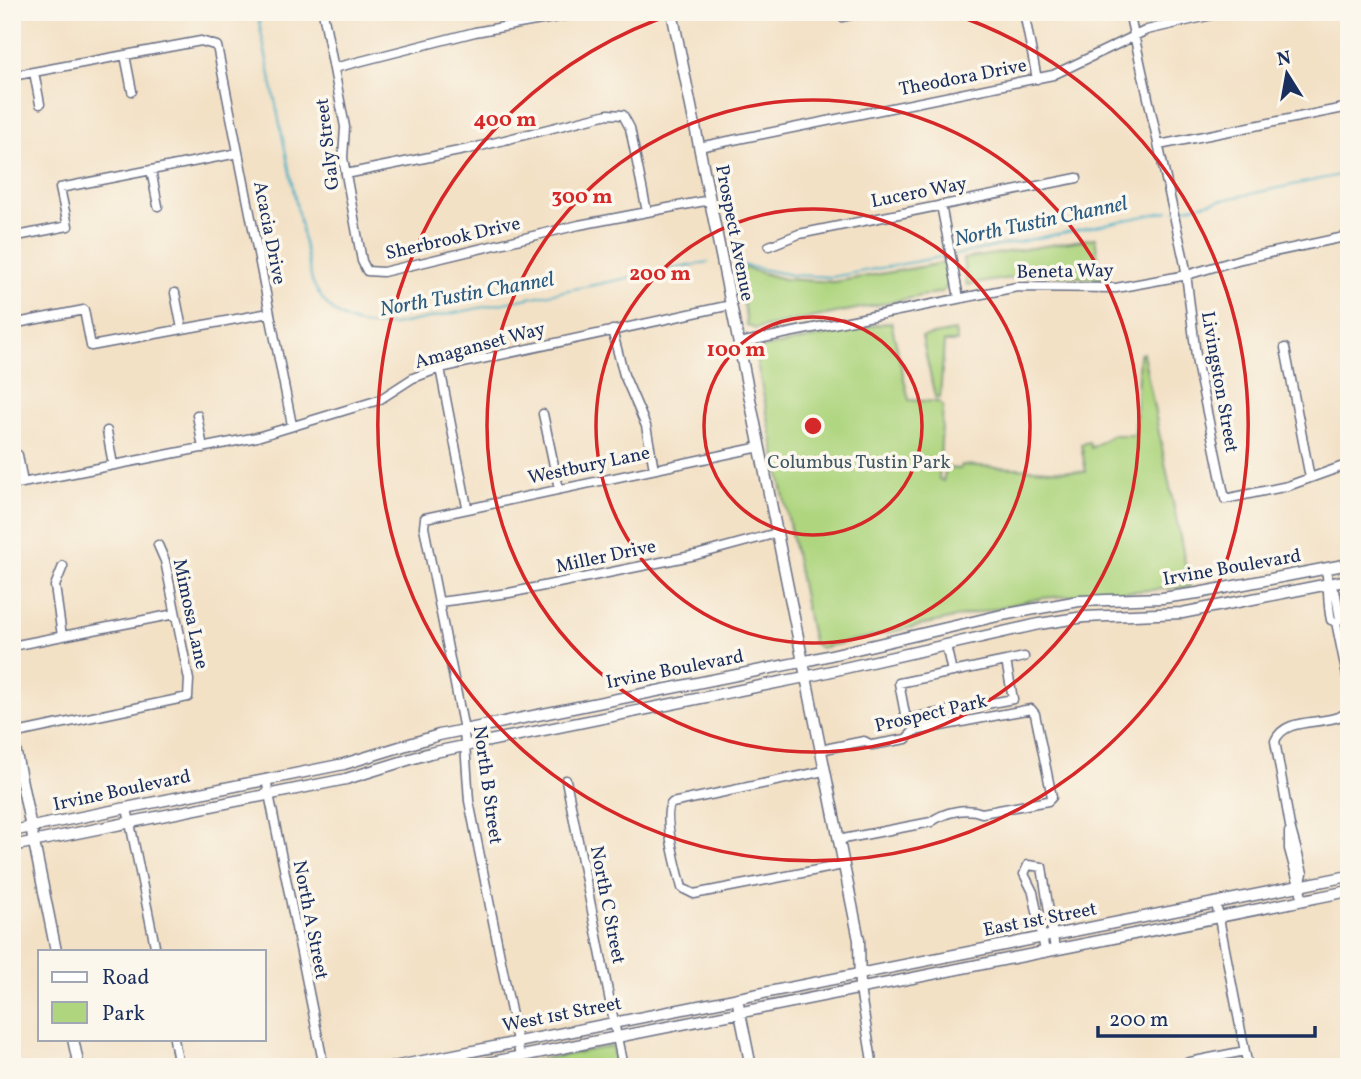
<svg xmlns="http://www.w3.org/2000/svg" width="1361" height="1079" font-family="Vollkorn,serif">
	<rect width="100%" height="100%" fill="#fbf7ec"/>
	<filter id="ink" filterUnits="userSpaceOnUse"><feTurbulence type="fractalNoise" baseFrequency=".0143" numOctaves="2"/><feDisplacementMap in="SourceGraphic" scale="14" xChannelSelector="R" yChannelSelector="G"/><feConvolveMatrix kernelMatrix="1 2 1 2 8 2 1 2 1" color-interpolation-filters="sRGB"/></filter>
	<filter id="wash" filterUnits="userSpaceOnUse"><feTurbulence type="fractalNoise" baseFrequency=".00686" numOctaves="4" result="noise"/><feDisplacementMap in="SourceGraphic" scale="28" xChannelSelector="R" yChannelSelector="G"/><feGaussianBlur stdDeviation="1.57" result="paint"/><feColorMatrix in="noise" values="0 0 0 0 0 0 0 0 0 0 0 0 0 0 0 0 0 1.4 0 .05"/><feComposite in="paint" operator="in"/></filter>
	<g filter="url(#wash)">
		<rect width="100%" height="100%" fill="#f3e1c6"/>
		<!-- green -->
		<path fill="#afd57f" stroke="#65826e" stroke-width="2" d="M1095 238 1102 279 1035 274 967 285 963 259Z
			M944 263 950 283 942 292 755 329 747 325 737 266 784 279 834 282Z
			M891 322 909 400 939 402 943 406 939 479 943 481 946 468 960 469 961 465 1086 472 1081 444 1089 442 1091 448 1112 435H1135L1139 355 1143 353 1190 587 1042 598 821 648 813 643 756 358 763 348Z
			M955 331 957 342H944L940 398 935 397 922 337Z
			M612 1046 616 1067H522L523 1063Z"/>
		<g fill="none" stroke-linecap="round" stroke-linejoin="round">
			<!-- stream -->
			<path stroke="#46aec5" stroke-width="2" d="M257 12 312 281C329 318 356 330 394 325L708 262
				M1175 210 1349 173
				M955 255 1169 211
				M737 264 791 275 832 277 946 256"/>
		</g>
	</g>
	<g filter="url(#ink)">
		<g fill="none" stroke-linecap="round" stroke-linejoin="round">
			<defs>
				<path id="minor" d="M323 12 345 127 343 158 362 261 367 271 383 272 579 225 710 200
					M1024 12 1037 79
					M1129 12 1185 265 1197 364 1225 499 1288 486 1349 464
					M843 17 865 12
					M125 55 132 91
					M334 68 475 32 586 12
					M34 72 40 104
					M12 76 201 41 217 46 292 425
					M1159 145 1349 107
					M699 147 1053 75 1147 30 1225 12
					M151 170 158 206
					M346 174 469 149 608 114 623 115 630 128 647 212
					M941 205 959 298
					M12 237 68 226 60 188 238 153
					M769 246 799 234 1077 178
					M175 293 182 329
					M12 324 84 310 91 346 269 313
					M612 330 624 375 646 426 654 469
					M739 343 1017 287 1116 288 1187 275 1241 259 1349 236
					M1285 348 1310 478
					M440 368 467 507
					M543 414 559 489
					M197 415 203 448
					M107 431 113 465
					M18 455 23 483
					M12 485 257 437 379 400 413 378 440 368 731 305
					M1326 568C1329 586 1327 602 1331 620L1336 622 1349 686
					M1329 584 1336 595 1340 619 1336 622
					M439 602 509 593 696 555 777 533
					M62 636 55 586 63 566
					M946 645 952 672
					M12 646 175 614
					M1006 661 1013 699 906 719 899 683Z
					M1006 661 1024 657
					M12 734 188 697 189 680 165 561 158 545
					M820 750 864 741 872 745 906 739 914 731 1031 709 1035 714 1052 797 1048 801 982 813C966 807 944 812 931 822L838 840
					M824 771 672 803C661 812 678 872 682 888L694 894 843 865
					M266 779 324 1067
					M566 780 623 1067
					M127 808 156 951
					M1289 832V849L1303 900
					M1300 886 1303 873 1290 826 1275 741C1286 714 1329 728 1349 711
					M1216 903 1248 1067
					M1045 951 1033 892 1024 874 1028 865 1042 867 1055 949
					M860 989 873 1067
					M174 1039 179 1067
					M518 1067 520 1056 469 801 464 730 424 527 425 518 760 447
					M1165 1067 1245 1051"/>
				<path id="major" d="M672 12 859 940 860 989
					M12 734 56 951
					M12 831 344 764 439 735 801 662 1002 615 1079 601 1162 598 1198 593 1349 564
					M12 846 346 779 430 753 805 677 1039 624 1084 617 1182 613 1349 580
					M737 998 751 1067
					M73 1039 79 1067
					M393 1067 1349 876
					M467 1067 1349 891"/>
			</defs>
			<!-- minor casing -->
			<use href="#minor" stroke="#676d82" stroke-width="11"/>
			<!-- major casing -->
			<use href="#major" stroke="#676d82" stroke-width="13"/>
			<!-- minor -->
			<use href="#minor" stroke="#fff" stroke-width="8"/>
			<!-- major -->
			<use href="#major" stroke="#fff" stroke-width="10"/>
		</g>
	</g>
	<!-- distance rings -->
	<g fill="none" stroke="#d62828" stroke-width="3.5">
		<circle cx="813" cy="426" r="109"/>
		<circle cx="813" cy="426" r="217"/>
		<circle cx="813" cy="426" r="326"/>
		<path d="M947 12A435 435 0 1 1 679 12"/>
	</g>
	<g text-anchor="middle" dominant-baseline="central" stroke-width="7" stroke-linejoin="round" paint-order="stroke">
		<!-- street labels -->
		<g font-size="19" fill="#1b2f5e" stroke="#fbf7ec">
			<text transform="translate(963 78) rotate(-11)">Theodora Drive</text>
			<text transform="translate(328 144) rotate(-97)">Galy Street</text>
			<text transform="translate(919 193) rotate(-11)">Lucero Way</text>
			<text transform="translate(269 233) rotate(79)">Acacia Drive</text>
			<text transform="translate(734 233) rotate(79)">Prospect Avenue</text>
			<text transform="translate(453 239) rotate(-13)">Sherbrook Drive</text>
			<text transform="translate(1065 272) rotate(-1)">Beneta Way</text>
			<text transform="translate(480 346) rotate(-15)">Amaganset Way</text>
			<text transform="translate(1219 382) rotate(80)">Livingston Street</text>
			<text transform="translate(589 466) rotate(-12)">Westbury Lane</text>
			<text transform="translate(606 557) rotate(-12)">Miller Drive</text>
			<text transform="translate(1232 568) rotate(-10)">Irvine Boulevard</text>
			<text transform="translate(190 614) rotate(78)">Mimosa Lane</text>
			<text transform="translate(675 670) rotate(-11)">Irvine Boulevard</text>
			<text transform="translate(931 714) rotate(-13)">Prospect Park</text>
			<text transform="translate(487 785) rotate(82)">North B Street</text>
			<text transform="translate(122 791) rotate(-12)">Irvine Boulevard</text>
			<text transform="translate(607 905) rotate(79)">North C Street</text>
			<text transform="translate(310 920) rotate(79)">North A Street</text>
			<text transform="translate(1040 920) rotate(-11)">East 1st Street</text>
			<text transform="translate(562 1015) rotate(-11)">West 1st Street</text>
		</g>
		<!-- park labels -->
		<g font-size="19" fill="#405866" stroke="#fbf7ec">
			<text x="859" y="463">Columbus Tustin Park</text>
		</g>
		<!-- water labels -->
		<g font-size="21" font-style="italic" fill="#2a5b82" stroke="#fbf7ec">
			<text transform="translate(1041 222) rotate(-12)">North Tustin Channel</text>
			<text transform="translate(467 295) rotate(-10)">North Tustin Channel</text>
		</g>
	</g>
	<circle cx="813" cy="426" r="10" fill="#d62828" stroke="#fbf7ec" stroke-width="3.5"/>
	<g font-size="21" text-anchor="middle" font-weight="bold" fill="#d62828" stroke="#fbf7ec" stroke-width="7" stroke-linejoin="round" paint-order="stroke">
		<text x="505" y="126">400 m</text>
		<text x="582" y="203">300 m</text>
		<text x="660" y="280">200 m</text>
		<text x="736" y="356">100 m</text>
	</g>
	<!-- margin -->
	<rect width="1361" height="1079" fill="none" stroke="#fbf7ec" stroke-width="42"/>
	<!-- legend -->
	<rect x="38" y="950" width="228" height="91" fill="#fbf7ec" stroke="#a1a7b3" stroke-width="2"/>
	<rect x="52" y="972" width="35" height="10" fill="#ffffff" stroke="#a1a7b3" stroke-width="2"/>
	<text x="102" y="984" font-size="21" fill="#1b2f5e">Road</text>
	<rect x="52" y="1002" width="35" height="21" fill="#afd57f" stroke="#a1a7b3" stroke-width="2"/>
	<text x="102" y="1020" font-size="21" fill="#1b2f5e">Park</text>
	<!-- north arrow -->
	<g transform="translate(1287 74) rotate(349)" stroke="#fbf7ec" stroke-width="5" paint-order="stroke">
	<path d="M0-5L12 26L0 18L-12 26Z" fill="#1b2f5e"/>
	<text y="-10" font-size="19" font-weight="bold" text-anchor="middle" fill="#1b2f5e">N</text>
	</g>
	<!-- scale -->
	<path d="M1098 1026v10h217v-10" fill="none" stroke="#1b2f5e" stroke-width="3.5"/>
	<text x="1109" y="1026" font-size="21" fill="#1b2f5e" stroke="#fbf7ec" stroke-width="5" paint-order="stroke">200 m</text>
</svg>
